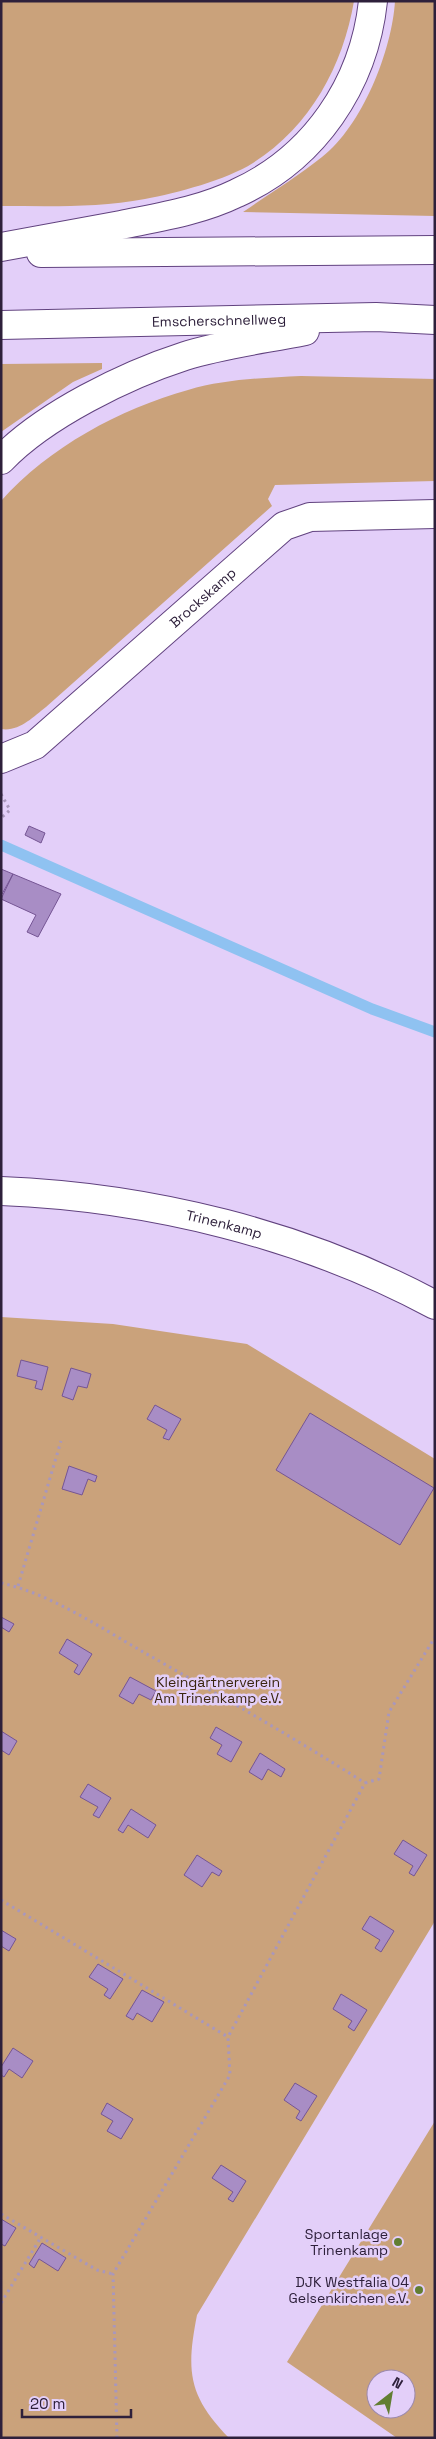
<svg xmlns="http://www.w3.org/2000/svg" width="436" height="2439" font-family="'Space Grotesk',sans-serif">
	<rect width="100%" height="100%" fill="#e3cff9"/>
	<!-- green -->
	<path fill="#caa27b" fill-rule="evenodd" d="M1 1H354C343 66 310 127 253 163 226 180 177 193 145 199 98 208 49 206 1 206Z
		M395 1H435V216L243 212C269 194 297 177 322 157 362 126 392 51 395 1Z
		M102 363V369L73 382 1 432V364Z
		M301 376 435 379V481L275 485 268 499 272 506 46 707C33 717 19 732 1 729V501C49 447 120 409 188 390 225 379 264 378 301 376Z
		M1 1317 113 1324 247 1344 435 1459V1921L197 2315C186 2371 188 2396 229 2438H1Z
		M435 2121V2438H397L287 2362ZM376 2379H406V2409H376Z"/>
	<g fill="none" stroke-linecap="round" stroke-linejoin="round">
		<!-- stream -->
		<path stroke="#8fc2f1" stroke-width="11" d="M1 845 372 1009 435 1032"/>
	</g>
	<!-- building -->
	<path fill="#a88dc5" stroke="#755594" d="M29 826 45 833 41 843 25 835Z
		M1 869 13 874 1 896Z
		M13 874 61 894 38 937 27 932 36 915 1 899Z
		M21 1360 48 1367 42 1390 35 1388 37 1381 17 1376Z
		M71 1368 91 1374 87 1388 78 1386 73 1400 62 1396Z
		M155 1405 181 1419 169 1440 163 1438 167 1430 147 1419Z
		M310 1413 434 1488 400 1545 276 1470Z
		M69 1466 97 1476 95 1482 88 1479 82 1495 62 1489Z
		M1 1617 14 1624 9 1632 1 1627Z
		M67 1639 92 1654 79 1675 74 1672 78 1665 59 1653Z
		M130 1677 156 1691 151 1700 139 1694 133 1704 119 1696Z
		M216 1727 242 1742 231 1762 217 1754 222 1745 210 1738Z
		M1 1731 17 1741 9 1755 1 1750Z
		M260 1753 285 1769 281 1777 268 1769 262 1780 249 1772Z
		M88 1784 111 1798 99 1818 93 1815 98 1807 80 1797Z
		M131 1809 156 1825 148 1838 128 1825 123 1833 118 1830Z
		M403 1840 427 1855 414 1876 409 1873 413 1866 394 1854Z
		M197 1855 222 1871 219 1876 212 1872 202 1887 184 1875Z
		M370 1916 394 1931 381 1952 375 1948 380 1940 362 1929Z
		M1 1930 16 1939 9 1951 1 1946Z
		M98 1964 123 1979 110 1999 104 1995 108 1989 89 1977Z
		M142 1990 164 2002 152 2022 137 2013 133 2020 126 2016Z
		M341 1994 367 2010 354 2031 348 2027 352 2021 333 2009Z
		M13 2048 33 2061 22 2078 9 2069 4 2077 1 2075V2067Z
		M295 2083 317 2096 301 2121 296 2118 300 2111 284 2100Z
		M107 2103 133 2119 121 2139 107 2131 113 2121 101 2114Z
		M221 2165 246 2181 233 2202 228 2199 233 2192 212 2178Z
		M1 2219 16 2228 5 2246 1 2244Z
		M42 2243 66 2258 58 2271 39 2259 34 2268 29 2264Z"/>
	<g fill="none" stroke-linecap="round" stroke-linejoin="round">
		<defs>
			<g id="minor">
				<path id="s1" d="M1 759 35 745 284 526 310 517 435 514"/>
				<path id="s2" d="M1 1191C150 1197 303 1234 435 1305"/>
			</g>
			<g id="motorway">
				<path d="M1 247C41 240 81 232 121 225 160 217 200 211 237 193 314 158 364 85 373 1"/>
				<path d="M41 253 435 250"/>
				<path id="s3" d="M1 325 376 317 435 320"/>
				<path d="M1 460C44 415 126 375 185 356 223 344 266 339 305 331"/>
			</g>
		</defs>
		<!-- minor casing -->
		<use href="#minor" stroke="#61427f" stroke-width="30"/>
		<!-- motorway casing -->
		<use href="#motorway" stroke="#61427f" stroke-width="30"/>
		<!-- path -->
		<path stroke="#a997bc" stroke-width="3" stroke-dasharray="2.5 4" stroke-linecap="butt" d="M1 794 10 810 1 818
			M1 1583C51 1594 101 1628 145 1653 219 1695 293 1737 365 1783
			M18 1586 61 1441
			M1 1900 228 2037
			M1 2214 97 2270 113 2274
			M1 2303 41 2237
			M117 2438 113 2274 230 2075 228 2037 365 1783 379 1779 389 1712 435 1637"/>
		<!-- minor -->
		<use href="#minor" stroke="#fff" stroke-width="28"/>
		<!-- motorway -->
		<use href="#motorway" stroke="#fff" stroke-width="28"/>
	</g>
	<!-- markers -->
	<g fill="#627e32" stroke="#e3cff9" stroke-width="2">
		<circle cx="398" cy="2242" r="5"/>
		<circle cx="419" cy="2290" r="5"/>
	</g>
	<g text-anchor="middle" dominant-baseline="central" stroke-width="5" stroke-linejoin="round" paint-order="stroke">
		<!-- street labels -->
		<g font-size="14" fill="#2e203b" stroke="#e3cff9">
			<text stroke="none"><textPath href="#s3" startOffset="218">Emscherschnellweg</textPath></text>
			<text stroke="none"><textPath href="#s1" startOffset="260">Brockskamp</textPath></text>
			<text stroke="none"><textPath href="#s2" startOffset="226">Trinenkamp</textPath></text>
		</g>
		<!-- park labels -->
		<g font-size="14" fill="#3a250f" stroke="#e3cff9">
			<text x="218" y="1682">Kleingärtnerverein<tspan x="218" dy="16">Am Trinenkamp e.V.</tspan></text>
		</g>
		<!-- poi labels -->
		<g font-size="14" fill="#2e203b" stroke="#e3cff9" text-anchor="end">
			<text x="388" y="2234">Sportanlage<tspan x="388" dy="16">Trinenkamp</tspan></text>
			<text x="409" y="2282">DJK Westfalia 04<tspan x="409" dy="16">Gelsenkirchen e.V.</tspan></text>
		</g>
	</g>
	<!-- border -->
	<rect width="436" height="2439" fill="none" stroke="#2e203b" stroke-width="5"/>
	<!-- north arrow -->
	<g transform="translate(391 2394) rotate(31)"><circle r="24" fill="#e3cff9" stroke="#9b89ad"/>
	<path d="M0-4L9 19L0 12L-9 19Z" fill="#627e32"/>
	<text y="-8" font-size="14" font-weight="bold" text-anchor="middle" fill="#2e203b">N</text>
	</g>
	<!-- scale -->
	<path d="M22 2409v8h109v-8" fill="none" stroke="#2e203b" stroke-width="2.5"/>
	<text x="30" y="2409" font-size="15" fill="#2e203b" stroke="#e3cff9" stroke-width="4" paint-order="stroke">20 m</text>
</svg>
